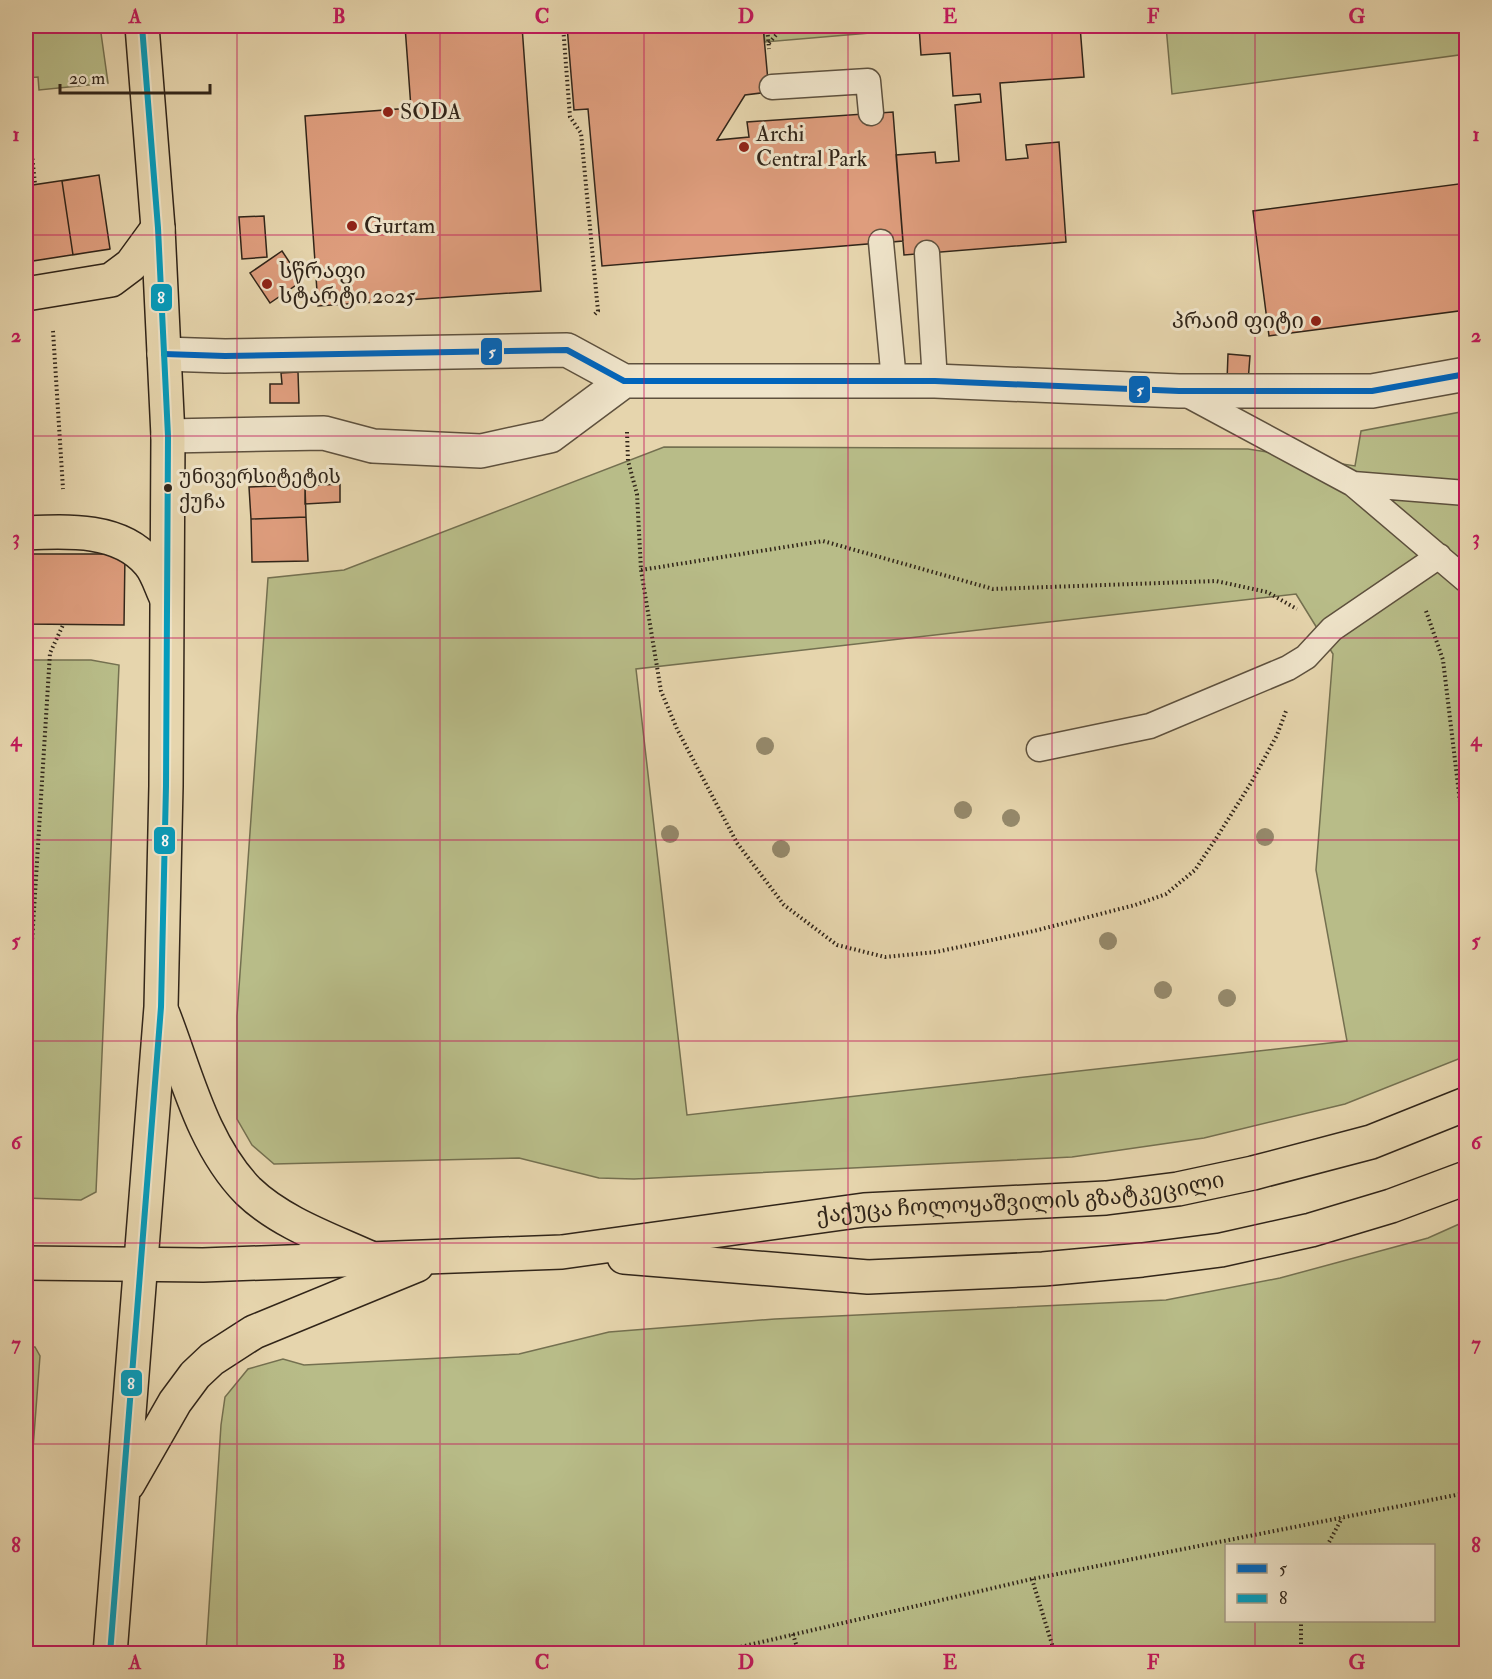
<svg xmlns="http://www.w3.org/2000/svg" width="1492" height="1679" font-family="'IM FELL Double Pica','Noto Serif Georgian',serif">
	<rect width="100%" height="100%" fill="#e6d5ad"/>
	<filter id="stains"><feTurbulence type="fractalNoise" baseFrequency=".00333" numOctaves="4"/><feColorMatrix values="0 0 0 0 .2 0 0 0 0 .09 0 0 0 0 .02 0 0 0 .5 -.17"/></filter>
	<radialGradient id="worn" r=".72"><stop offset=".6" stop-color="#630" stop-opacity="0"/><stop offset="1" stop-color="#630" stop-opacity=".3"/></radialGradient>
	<!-- green -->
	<path fill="#b8bc88" stroke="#747050" stroke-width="1.5" fill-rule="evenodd" d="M26 26H100L108 83 39 90 38 77 26 78Z
		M264 26H366L264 32Z
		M763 26H892L893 31 765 42Z
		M1166 26H1466V54L1172 94Z
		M1466 411V1056L1345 1104 1204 1138 1072 1157 634 1179 599 1178 519 1158 274 1164 252 1145 237 1119V1016L268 578 344 570 664 447 1248 449 1355 466 1361 431ZM1296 594 1333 654 1316 870 1347 1041 687 1115 636 669Z
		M26 660H91L119 665 96 1192 81 1200 26 1198Z
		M1466 1221V1653H206L221 1425 225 1397 248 1369 283 1359 304 1365 519 1354 609 1332 775 1319 1166 1300 1280 1278 1428 1238ZM1226 1546H1434V1620H1226Z
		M26 1347H35L40 1356 26 1541Z"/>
	<!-- building -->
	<path fill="#de9d7d" stroke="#312519" stroke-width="1.5" d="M405 26H522L541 291 318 306 305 116 411 108Z
		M567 26H763L769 92 745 95 717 140 749 137 747 122 893 112 903 241 602 266 588 109 574 110Z
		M919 26H1080L1084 77 1000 83 1006 160 1028 158 1026 145 1059 142 1066 242 904 255 896 155 935 152 936 163 959 161 955 105 981 102 980 94 953 96 950 53 921 55Z
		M99 175 110 249 26 262V186Z
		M99 175 110 249 73 255 62 181Z
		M1466 183V310L1269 336 1253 211Z
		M264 216 267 257 242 259 239 217Z
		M282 251 302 281 270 303 250 273Z
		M1228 354 1250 356 1248 382 1227 381Z
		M298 372 299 403H270V384H282L281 373Z
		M340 484V502L305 504V486Z
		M275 486H305L306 517 251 519 249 487Z
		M306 517 308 561 252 562 251 519Z
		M26 554H125L124 625 26 624Z"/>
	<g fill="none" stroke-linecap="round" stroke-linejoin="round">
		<defs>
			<path id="lane" d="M772 87 868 81 871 113
				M881 242 894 381
				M927 253 935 381
				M1182 392 1353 484 1466 580
				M1353 484 1466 493
				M1039 749 1150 726 1288 668 1306 657 1332 629 1439 556"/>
			<path id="street" d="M164 354 225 356 567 350 624 381H935L1179 391H1372L1466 374
				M168 436 324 433 373 446 481 451 550 436 624 381"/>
			<g id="primary">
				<path d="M26 294 111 280 131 265 158 228"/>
				<path d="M26 533C67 531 120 528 149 563 157 572 161 587 166 597"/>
				<path d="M163 1014C186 1073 202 1144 248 1191 280 1222 328 1239 368 1257"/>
				<path d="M624 1257 868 1277 1043 1269 1142 1260 1221 1250 1311 1230 1391 1206 1466 1178"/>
				<path id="s1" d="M26 1263 203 1265 562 1252 864 1210 1106 1198 1178 1189 1253 1173 1371 1142 1466 1104"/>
				<path d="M128 1484 175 1402 195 1375 212 1359 254 1332 417 1265"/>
				<path d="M110 1654 161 1007 166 786 168 436 158 228 142 26"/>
			</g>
		</defs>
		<!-- lane casing -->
		<use href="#lane" stroke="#5e513e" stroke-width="27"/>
		<!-- street casing -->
		<use href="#street" stroke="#5e513e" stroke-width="36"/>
		<!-- primary casing -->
		<use href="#primary" stroke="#312519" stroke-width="36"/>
		<!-- path -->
		<path stroke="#312519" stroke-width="4" stroke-dasharray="1.5 3" stroke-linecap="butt" d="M563 26 570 117 581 133 598 311 593 316
			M767 26 769 49
			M769 43 784 26
			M26 96 35 184
			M53 331 63 489
			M627 432 628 461 637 494 641 570 661 691 677 729 737 843 784 905 837 945 885 957 936 952 1034 931 1135 905 1166 894 1195 870 1217 837 1251 783 1277 735 1286 711
			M641 570 823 541 993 589 1216 581 1267 592 1297 609
			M1426 611 1443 660 1466 852
			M26 1038 50 653 63 625
			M1327 1546 1342 1518
			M1032 1579 1055 1654
			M1301 1620V1654
			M793 1634 799 1654
			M710 1654 1032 1579 1466 1493"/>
		<!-- lane -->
		<use href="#lane" stroke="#efe4ca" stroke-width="24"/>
		<!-- street -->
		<use href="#street" stroke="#efe4ca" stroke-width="33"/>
		<!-- primary -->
		<use href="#primary" stroke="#e6d5ad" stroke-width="33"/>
		<defs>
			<path id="bus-1" d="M164 354 225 356 567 350 624 381H935L1179 391H1372L1466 374"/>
			<path id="bus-2" d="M110 1654 161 1007 166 786 168 436 158 228 142 26"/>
		</defs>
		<!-- bus-1 casing -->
		<use href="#bus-1" stroke="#efe4ca" stroke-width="10"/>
		<!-- bus-2 casing -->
		<use href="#bus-2" stroke="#efe4ca" stroke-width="10"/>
		<!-- bus-1 -->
		<use href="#bus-1" stroke="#0065bd" stroke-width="6"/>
		<!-- bus-2 -->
		<use href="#bus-2" stroke="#059cbc" stroke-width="6"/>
	</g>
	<!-- trees -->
	<g fill="#95896b">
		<circle cx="765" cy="746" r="9"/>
		<circle cx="963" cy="810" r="9"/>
		<circle cx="1011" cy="818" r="9"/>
		<circle cx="670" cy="834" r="9"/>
		<circle cx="1265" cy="837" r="9"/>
		<circle cx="781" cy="849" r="9"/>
		<circle cx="1108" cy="941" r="9"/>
		<circle cx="1163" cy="990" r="9"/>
		<circle cx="1227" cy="998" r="9"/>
	</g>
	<!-- grid -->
	<path fill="none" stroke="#c2185b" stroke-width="1.5" stroke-opacity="0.55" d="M237 26V1654M440 26V1654M644 26V1654M848 26V1654M1052 26V1654M1255 26V1546M26 235H1466M26 436H1466M26 638H1466M26 840H1466M26 1041H1466M26 1243H1466M26 1444H1466M1255 1620V1654"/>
	<!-- markers -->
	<g fill="#8f2418" stroke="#efe4ca" stroke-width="2">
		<circle cx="388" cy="112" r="6"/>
		<circle cx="744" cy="147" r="6"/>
		<circle cx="352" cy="226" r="6"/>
		<circle cx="267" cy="284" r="6"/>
		<circle cx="1316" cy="321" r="6"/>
	</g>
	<circle fill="#312519" stroke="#efe4ca" stroke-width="2" cx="168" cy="488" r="5"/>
	<g text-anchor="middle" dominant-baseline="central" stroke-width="6" stroke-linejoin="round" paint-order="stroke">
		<!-- bus labels -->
		<g font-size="20" fill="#312519" stroke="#efe4ca" text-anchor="start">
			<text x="179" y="476">უნივერსიტეტის<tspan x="179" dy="25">ქუჩა</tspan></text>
		</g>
		<!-- poi labels -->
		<g font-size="22" fill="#312519" stroke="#efe4ca" text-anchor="start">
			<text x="400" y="112">SODA</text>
			<text x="756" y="134">Archi<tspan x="756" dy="25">Central Park</tspan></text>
			<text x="364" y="226">Gurtam</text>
			<text x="279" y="271">სწრაფი<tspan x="279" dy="25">სტარტი 2025</tspan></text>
			<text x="1304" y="321" text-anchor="end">პრაიმ ფიტი</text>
		</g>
		<!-- street labels -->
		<g font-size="22" fill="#312519" stroke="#efe4ca">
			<text stroke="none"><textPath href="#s1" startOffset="998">ქაქუცა ჩოლოყაშვილის გზატკეცილი</textPath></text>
		</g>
	</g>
	<g stroke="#efe4ca" stroke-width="2">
		<rect x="150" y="283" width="23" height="29" rx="6" fill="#059cbc"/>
		<rect x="480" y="337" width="23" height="29" rx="6" fill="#0065bd"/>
		<rect x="1128" y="375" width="23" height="29" rx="6" fill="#0065bd"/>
		<rect x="153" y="826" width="23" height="29" rx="6" fill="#059cbc"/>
		<rect x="120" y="1369" width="23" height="28" rx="6" fill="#059cbc"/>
	</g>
	<g font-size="16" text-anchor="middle" font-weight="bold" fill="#fff">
		<text x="161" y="303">8</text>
		<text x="492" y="357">5</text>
		<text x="1140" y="395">5</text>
		<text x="165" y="846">8</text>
		<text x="131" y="1389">8</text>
	</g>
	<!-- margin -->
	<rect width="1492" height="1679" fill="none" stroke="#e6d5ad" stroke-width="66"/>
	<!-- legend -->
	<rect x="1225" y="1544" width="210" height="78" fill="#efe4ca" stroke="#a39883" stroke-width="1.5"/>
	<rect x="1237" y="1564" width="30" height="9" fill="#0065bd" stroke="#a39883" stroke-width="1.5"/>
	<text x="1279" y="1574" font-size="18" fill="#312519">5</text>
	<rect x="1237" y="1594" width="30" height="9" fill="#059cbc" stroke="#a39883" stroke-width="1.5"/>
	<text x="1279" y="1604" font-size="18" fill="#312519">8</text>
	<!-- scale -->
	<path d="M60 84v9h150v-9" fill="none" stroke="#312519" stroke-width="3"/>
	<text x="69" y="84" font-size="18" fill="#312519" stroke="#efe4ca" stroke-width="4.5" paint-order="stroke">20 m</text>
	<rect x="33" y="33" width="1426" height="1613" fill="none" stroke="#c2185b" stroke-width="2"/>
	<g font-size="20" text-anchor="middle" font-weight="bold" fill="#c2185b">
		<text x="135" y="23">A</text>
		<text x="339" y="23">B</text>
		<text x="542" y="23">C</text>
		<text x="746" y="23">D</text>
		<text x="950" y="23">E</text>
		<text x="1153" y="23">F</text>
		<text x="1357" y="23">G</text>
		<text x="16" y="141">1</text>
		<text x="1476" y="141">1</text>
		<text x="16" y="342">2</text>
		<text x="1476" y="342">2</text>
		<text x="16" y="544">3</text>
		<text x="1476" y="544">3</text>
		<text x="16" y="746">4</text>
		<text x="1476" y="746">4</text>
		<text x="16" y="947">5</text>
		<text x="1476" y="947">5</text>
		<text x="16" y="1149">6</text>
		<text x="1476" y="1149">6</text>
		<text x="16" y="1350">7</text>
		<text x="1476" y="1350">7</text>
		<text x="16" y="1552">8</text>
		<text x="1476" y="1552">8</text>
		<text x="135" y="1669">A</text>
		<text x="339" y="1669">B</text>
		<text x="542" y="1669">C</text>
		<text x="746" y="1669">D</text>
		<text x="950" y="1669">E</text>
		<text x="1153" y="1669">F</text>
		<text x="1357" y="1669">G</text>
	</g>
	<rect width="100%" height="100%" filter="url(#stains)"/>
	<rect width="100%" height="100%" fill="url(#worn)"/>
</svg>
